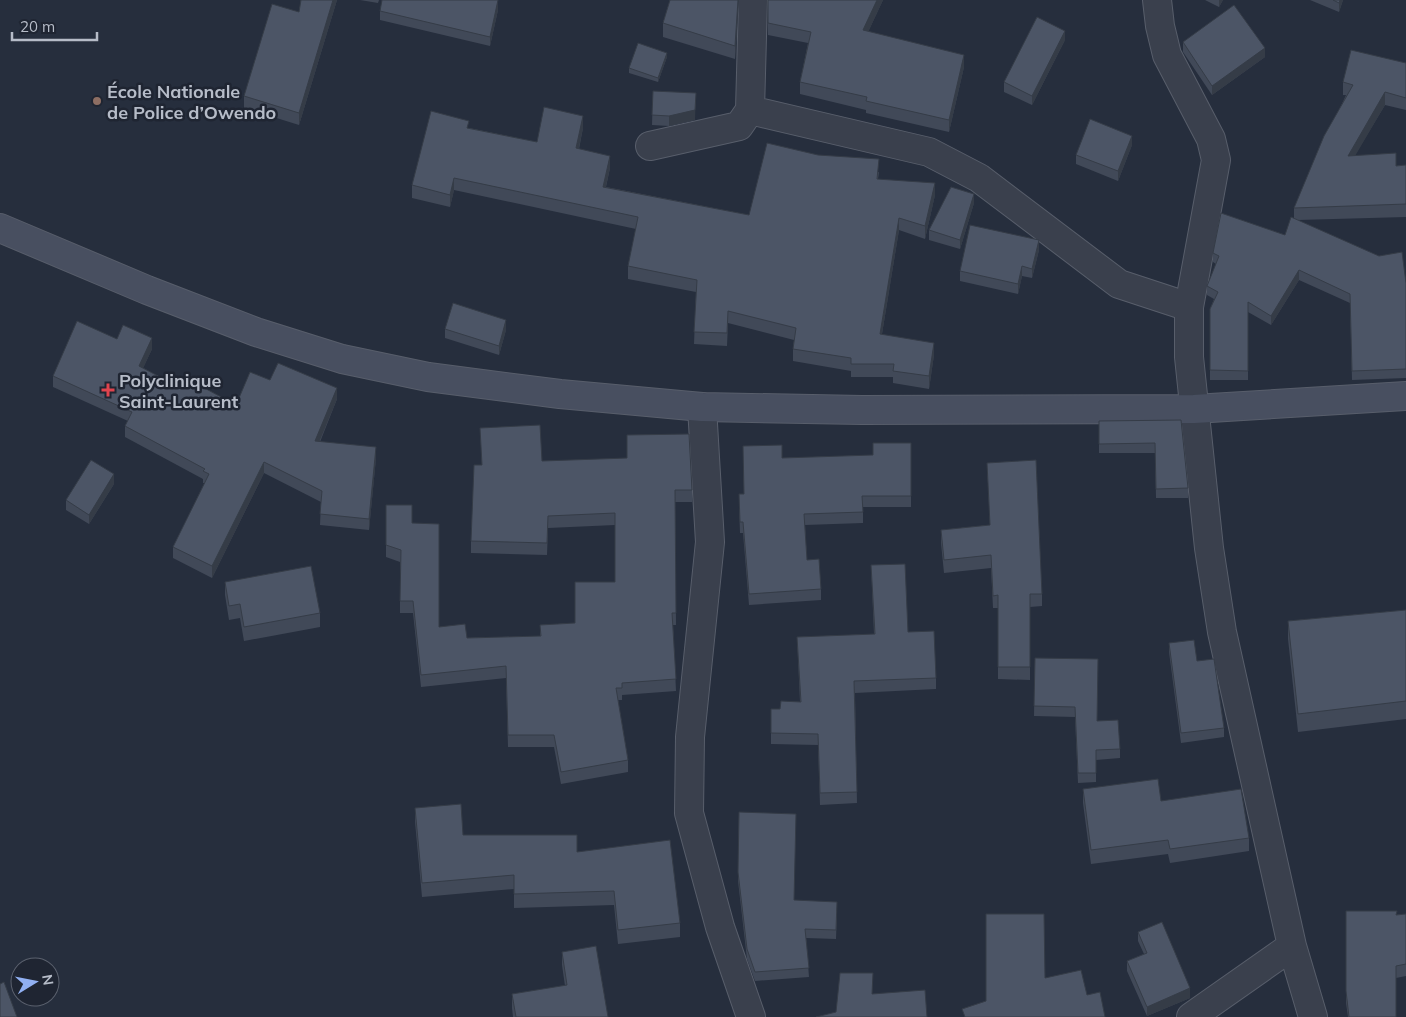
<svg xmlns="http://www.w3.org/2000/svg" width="1406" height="1017" font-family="Mulish,sans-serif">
	<rect width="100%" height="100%" fill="#262e3d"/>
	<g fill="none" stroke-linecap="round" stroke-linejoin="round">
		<defs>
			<path id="street" d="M1157 0 1160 26 1167 55 1211 139 1216 160 1189 307V357L1209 548 1222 632 1292 946 1313 1017
				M750 110 929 152 979 178 1119 284 1189 307
				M650 146 739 126 750 110 753 0
				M702 407 710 542 690 737 689 813 720 927 751 1017
				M1191 1017 1292 946"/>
			<path id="secondary" d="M0 228 147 290 256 332 342 359 428 377 560 394 702 407 862 410 1194 409 1406 396"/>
		</defs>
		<!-- street casing -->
		<use href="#street" stroke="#585e6b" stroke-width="30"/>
		<!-- secondary casing -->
		<use href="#secondary" stroke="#585e6b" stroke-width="30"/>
		<!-- street -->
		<use href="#street" stroke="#3a404d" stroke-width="28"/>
		<!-- secondary -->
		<use href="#secondary" stroke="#484f60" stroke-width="28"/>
	</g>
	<!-- wall -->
	<path fill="#414958" d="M301 0H337L299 125 244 108V96L299 12Z
		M360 0H379L378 3Z
		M670 0H739L735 59 663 37V23Z
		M768 0H883L868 32 964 67 949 132 866 113V110L800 94V82L808 43 768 35Z
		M1205 0H1223L1219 7Z
		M1310 0H1343L1339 12Z
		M498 10 490 46 380 20V11Z
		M1065 40 1032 105 1004 92V82Z
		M1183 42 1265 57 1212 95 1183 52Z
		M667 57 658 82 629 73V68Z
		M1406 63V110L1385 105 1355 155 1396 166 1406 165V217L1298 220 1406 283V378L1352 380 1350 303 1299 280 1271 325 1248 312V380H1210V309L1214 299 1207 295V286L1216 264 1213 262V253L1285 235 1294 218V208L1346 95H1343V82Z
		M653 91 695 120 669 126 652 125Z
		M469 128 537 142 583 128 579 149 610 168 606 187 749 215 879 172 878 179 935 195 925 239 899 230 882 334 934 355 929 389 893 383V377H851V371L793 361V349L794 340 728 323 727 346 694 344 696 292 628 279V266L636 229 454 190 450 207 412 198V185Z
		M1132 145 1118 181 1076 164V155Z
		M974 203 960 249 929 240V230Z
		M1039 250 1032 278 1022 276 1018 294 960 281V271Z
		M445 329 506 330 499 355 445 338Z
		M117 339 152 349 143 368 179 387 236 405 270 380 337 399 320 442 376 458 369 530 320 525 321 502 264 473 212 578 173 558V547L205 483H203V479L125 437V426L128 421 53 387V376Z
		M1181 420 1188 488V498H1156L1155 453H1099V421Z
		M480 428 542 461 692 490V502H675L676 625H673L676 691 622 695V700H618L628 760V772L561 784 554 747H508L506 678 421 687 413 613H400V562L386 557V505L412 523 439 627 467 638 540 636V625L575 623 615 582V525L548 528 547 555 471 553V541L482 465Z
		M911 443V507H863V523L805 525 807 560 821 589V600L749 605 743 533H740L739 505V494H744L743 446 782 458 873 455Z
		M987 463 1042 594V606L1030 607V680L998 679V608H993L991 568 944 573 941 543V530L990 525Z
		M114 484 89 524 66 510V500Z
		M871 565 908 632 936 678V689L855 693 857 803 820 805 818 745 771 744V709H780L800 702 797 637 874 634Z
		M225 582 320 613V627L244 641 240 618 229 620 225 595Z
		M1406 610V719L1298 732 1288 639V621Z
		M1169 643 1197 661 1224 728V737L1181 743 1169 652Z
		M1035 658 1097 721 1120 749V758L1096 760V782L1078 783 1075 717 1034 716Z
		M1083 789 1161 801 1249 838V851L1170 863 1168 854 1091 864 1083 803Z
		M415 808 463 835 577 852 680 923V937L618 944 614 905 514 908V889L422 897 415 822Z
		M739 812 794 900 837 911 836 939 806 938 809 977 755 981 747 959 738 881Z
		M1346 911 1396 915 1406 914V976L1396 978V1017H1348L1346 1003Z
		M1138 932 1190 998 1147 1016 1127 971V961L1144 954 1138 941Z
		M562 952 608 1017H513L512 1008V994L565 986 562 965Z"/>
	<!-- shaded-wall -->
	<path fill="#353c47" d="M333 0H337L299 125V113Z
		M498 0V10L490 46V37Z
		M738 0H739L735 59V46Z
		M877 0H883L863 43V30Z
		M1219 0H1223L1219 7Z
		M1340 0H1343L1339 12V3Z
		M1065 31V40L1032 105V96Z
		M1265 48V57L1212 95V86Z
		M667 53V57L658 82V78Z
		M964 55V67L949 132V120Z
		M1385 92V105L1348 168V156Z
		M696 93 695 120 669 126V116Z
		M583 116V128L576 161V148Z
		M1132 136V145L1118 181V171Z
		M610 156V168L603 199V187Z
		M454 178V190L450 207V195Z
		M935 183V195L925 239V226Z
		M974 194V203L960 249V240Z
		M899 218V230L880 346V334Z
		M1039 240V250L1032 278V269Z
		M1022 266V276L1018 294V284Z
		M1299 270V280L1271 325V316Z
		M506 320V330L499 355V346Z
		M152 338V349L139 377V366Z
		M934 343V355L929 389V376Z
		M337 388V399L315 452V441Z
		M376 447V458L369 530V519Z
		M264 462V473L212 578V566Z
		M114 474V484L89 524V515Z
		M1190 988V998L1147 1016V1007Z"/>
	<!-- building -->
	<path fill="#4c5566" stroke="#353c47" d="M301 0H333L299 113 244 96 272 4 299 12Z
		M382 0H498L490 37 380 11Z
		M670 0H738L735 46 663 23Z
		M768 0H877L863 30 964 55 949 120 866 101 867 97 800 82 811 32 768 23Z
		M1333 0H1340L1339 3Z
		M1234 5 1265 48 1212 86 1183 42Z
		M1037 17 1065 31 1032 96 1004 82Z
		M638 43 667 53 658 78 629 68Z
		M1351 50 1406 63V98L1385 92 1348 156 1396 153V166L1406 165V204L1294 208 1324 136 1353 85 1343 82Z
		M653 91 696 93 695 110 669 116 652 115Z
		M544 107 583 116 576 148 610 156 603 187 749 215 767 143 818 155 879 159 877 179 935 183 925 226 899 218 880 334 934 343 929 376 893 371 894 364H851V358L793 349 796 328 728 311 727 333 694 332 697 280 628 266 638 217 454 178 450 195 412 185 431 111 469 121 467 128 537 142Z
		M1090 119 1132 136 1118 171 1076 155Z
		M951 187 974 194 960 240 929 230Z
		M1221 213 1285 235 1291 217 1379 256 1402 252 1406 283V369L1352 371 1350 294 1299 270 1271 316 1248 302V371L1210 370V309L1218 292 1207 286 1219 256 1213 253Z
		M970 225 1039 240 1032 269 1022 266 1018 284 960 271Z
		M453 303 506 320 499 346 445 329Z
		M77 321 117 339 123 325 152 338 139 366 179 387 184 377 236 405 250 372 270 380 278 363 337 388 315 441 376 447 369 519 320 514 322 491 264 462 212 566 173 547 209 474 203 471 205 469 125 426 132 412 53 376Z
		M1181 420 1188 488 1156 489 1155 443 1099 444V421Z
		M540 425 542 461 627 458V435L689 434 692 490H675L676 613H672L676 679 622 683V688H616L628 760 561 772 554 735H508L506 666 421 675 413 601H400L401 550 386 545V505H412V523L439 524V627L465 624 467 638 541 636 540 625 575 623V582H615V513L548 516 547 543 471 541 474 465H482L480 428Z
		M873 443H911V496H862L863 512 804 514 807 560 819 559 821 589 749 594 743 522H740L739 494H744L743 446 782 445V458L873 455Z
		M91 460 114 474 89 515 66 500Z
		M1036 460 1042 594H1030V667H998V595L993 596 991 555 944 560 941 530 990 525 987 463Z
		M905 564 908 632 934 631 936 678 854 681 857 792 820 793 818 734 771 733V709H780L781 701 801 702 797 637 875 634 871 565Z
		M311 566 320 613 244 627 240 604 229 606 225 582Z
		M1406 610V701L1298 714 1288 621Z
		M1194 640 1197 661 1214 659 1224 728 1181 733 1169 643Z
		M1035 658 1098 659 1097 721 1118 720 1120 749 1096 750V773H1078L1075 707 1034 706Z
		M1158 779 1161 801 1241 789 1249 838 1170 849 1168 840 1091 850 1083 789Z
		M461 804 463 835H577V852L670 840 680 923 618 930 614 891 514 894V875L422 883 415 808Z
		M739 812 796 814 794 900 837 902 836 930 805 929 809 968 755 972 747 949 738 872Z
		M1346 911H1397L1396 915 1406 914V964L1396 966V1017H1349L1346 991Z
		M986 914H1044L1045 978 1081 970 1087 995 1100 992 1105 1017H965L962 1009 986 1001Z
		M1162 922 1190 988 1147 1007 1127 961 1147 953 1138 932Z
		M596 946 608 1017H516L512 994 567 985 562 952Z
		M840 973H873L872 994 925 990 927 1017H816L836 1012Z
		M4 982 17 1017H0V984Z"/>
	<!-- markers -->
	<circle fill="#8d6e63" stroke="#1f2532" stroke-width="2" cx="97" cy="101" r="5"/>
	<path fill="#e0444e" stroke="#1f2532" stroke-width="2" d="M105.5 382.5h5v5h5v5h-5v5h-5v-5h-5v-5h5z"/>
	<g text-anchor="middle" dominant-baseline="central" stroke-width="5" stroke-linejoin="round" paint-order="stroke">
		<!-- poi labels -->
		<g font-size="18" font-weight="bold" fill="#b6bcc8" stroke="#1f2532" text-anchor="start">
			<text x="107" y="91">École Nationale<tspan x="107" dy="21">de Police d’Owendo</tspan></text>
			<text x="119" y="380">Polyclinique<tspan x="119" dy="21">Saint-Laurent</tspan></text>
		</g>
	</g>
	<!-- north arrow -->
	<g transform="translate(35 982) rotate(80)"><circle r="24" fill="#1f2532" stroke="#5b616e"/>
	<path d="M0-4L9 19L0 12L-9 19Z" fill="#91b0f2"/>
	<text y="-8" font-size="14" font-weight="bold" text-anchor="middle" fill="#b6bcc8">N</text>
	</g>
	<!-- scale -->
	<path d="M12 32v8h85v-8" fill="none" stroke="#b6bcc8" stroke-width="2.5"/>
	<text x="20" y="32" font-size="15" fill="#b6bcc8" stroke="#1f2532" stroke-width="4" paint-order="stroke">20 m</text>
</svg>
